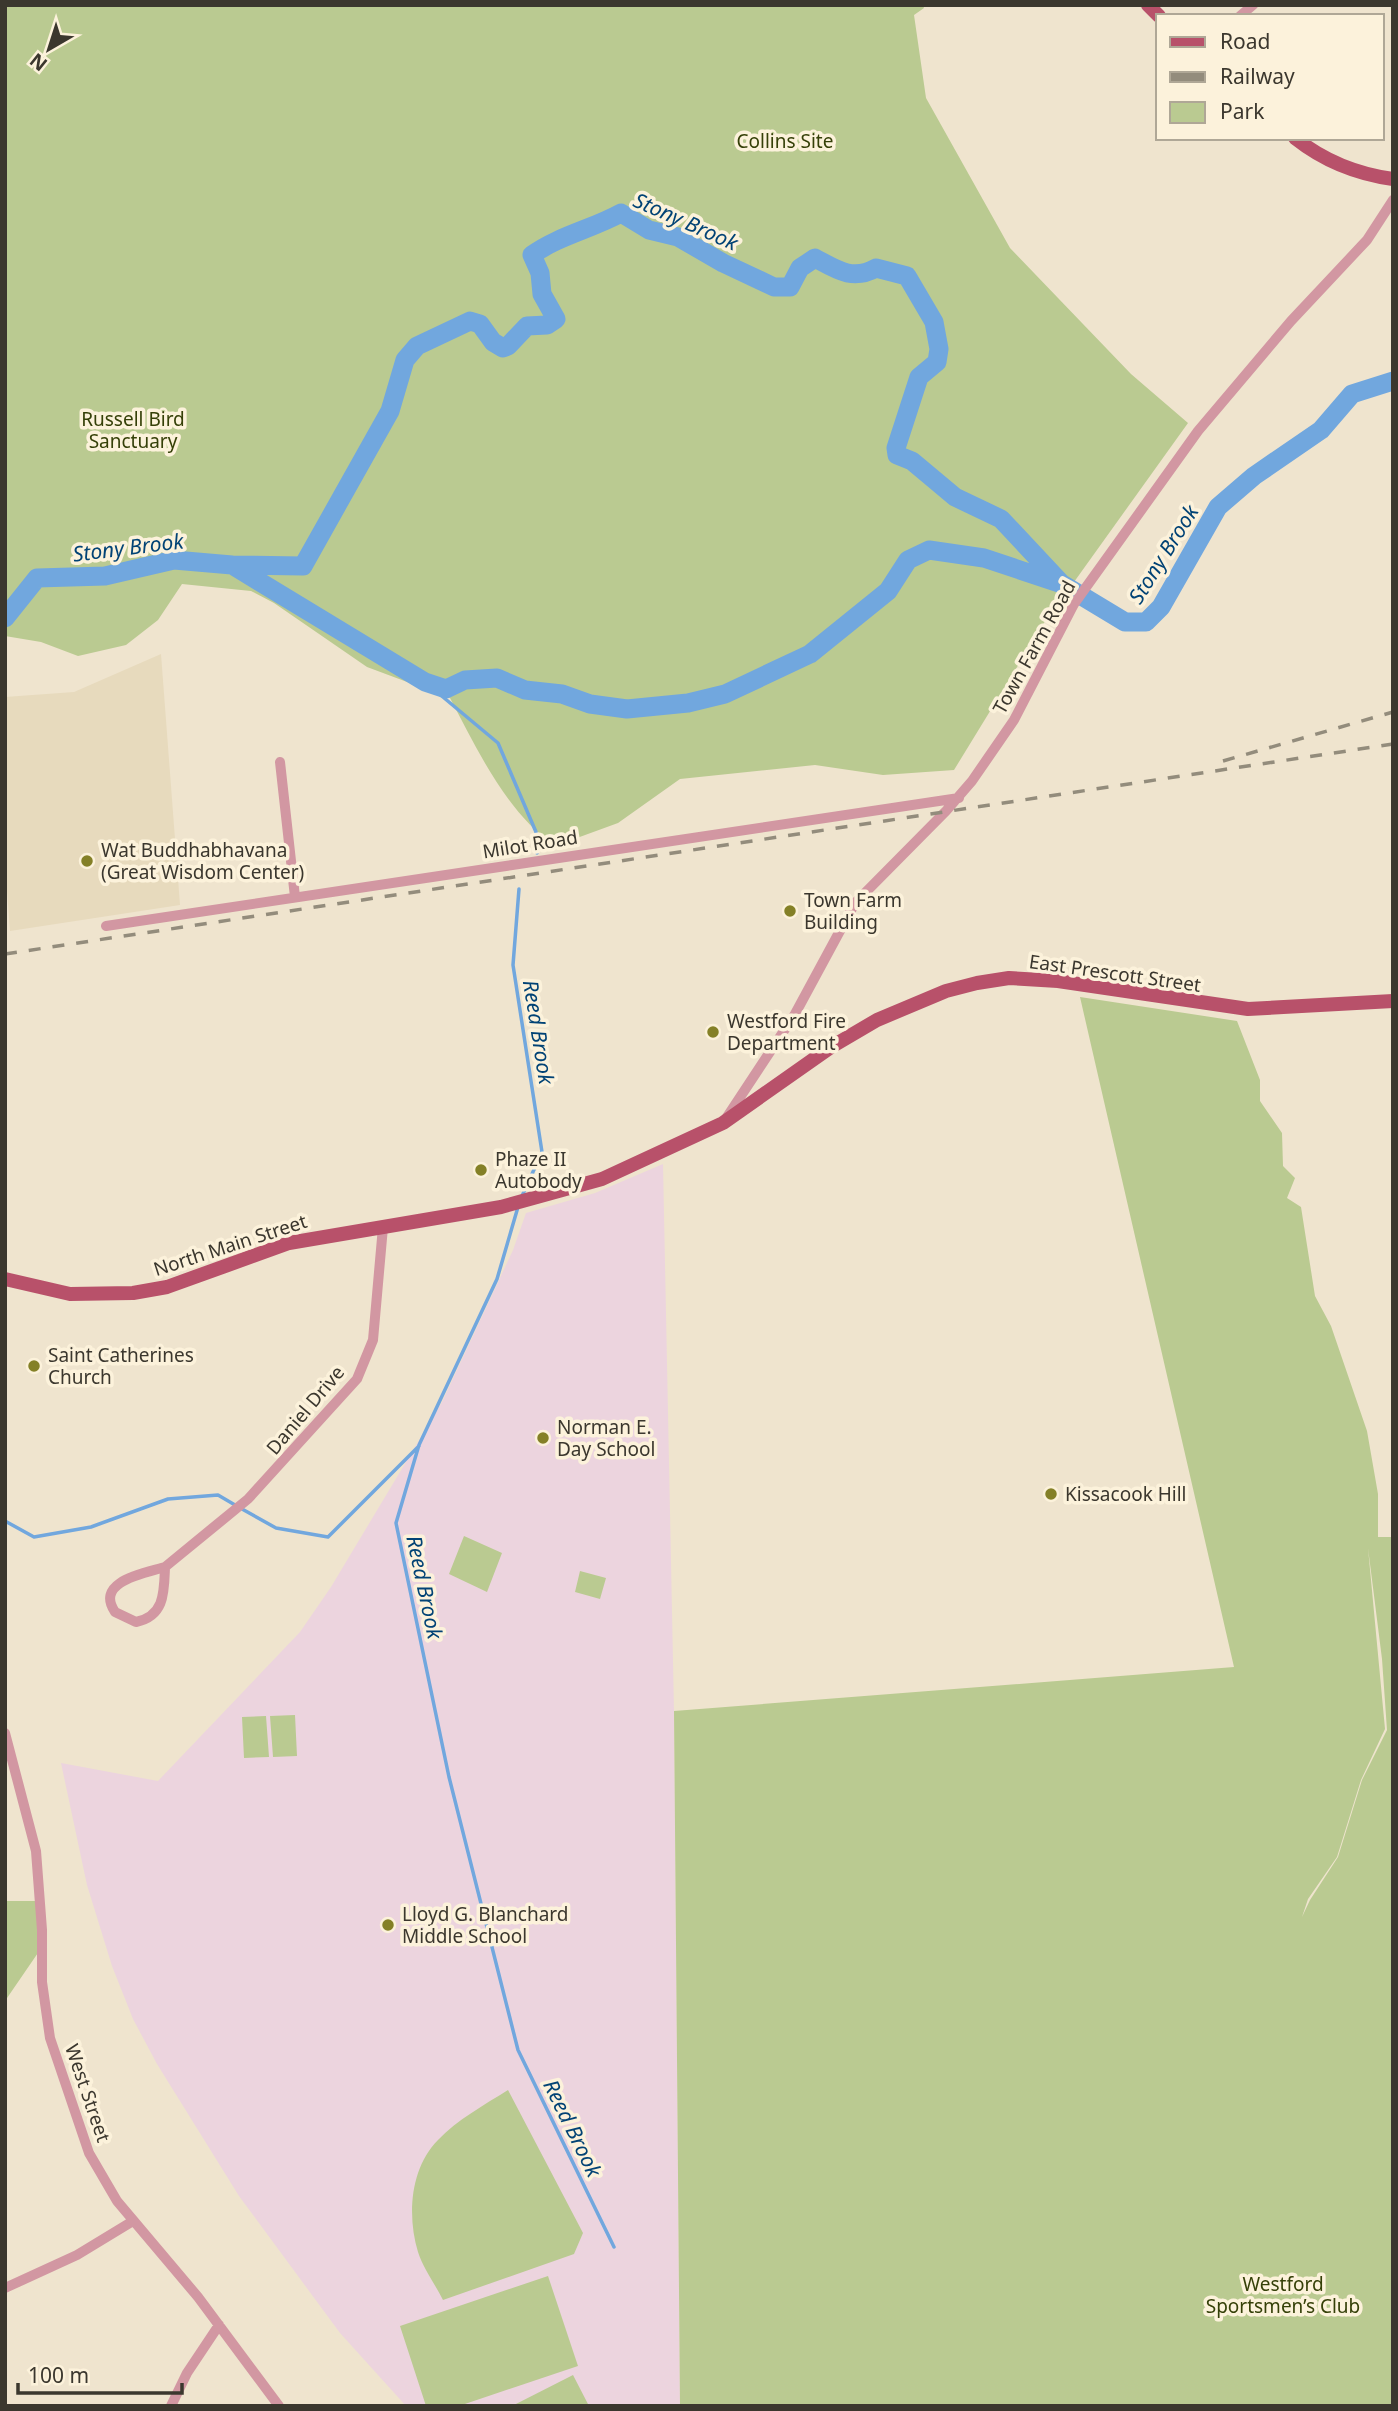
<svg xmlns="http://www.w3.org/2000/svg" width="1398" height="2411" font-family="'Noto Sans',sans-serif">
	<rect width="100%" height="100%" fill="#efe4ce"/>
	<!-- built -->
	<path fill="#e7dabd" d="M161 654 180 905 10 931 5 864V697L74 692Z"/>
	<!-- education -->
	<path fill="#ecd4de" d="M663 1164 674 1711 680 2406H406L340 2333 239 2196 157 2064 133 2019 112 1966 87 1885 61 1763 158 1781 300 1632 331 1587 442 1402 513 1250 526 1213 595 1193Z"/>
	<!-- green -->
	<path fill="#baca91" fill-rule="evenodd" d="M5 5H923L924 8 914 15 926 98 1010 248 1131 374 1188 423 1069 589 1066 587 954 770 883 775 815 765 680 779 618 823 555 846C506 812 477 749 450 698L367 667 274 603 251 591 182 584 158 620 126 645 78 656 41 642 5 636Z
		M1080 997 1237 1021 1260 1080V1101L1282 1133 1283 1166 1295 1178 1287 1198 1301 1207 1315 1296 1331 1326 1367 1431 1378 1494V1537H1393V2406H680L674 1711 1234 1667ZM1368 1548 1382 1659 1387 1730 1362 1780 1338 1857 1310 1900 1302 1917 1308 1899 1337 1857 1361 1780 1385 1729Z
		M464 1536 502 1553 487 1592 449 1574Z
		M580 1571 606 1578 600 1599 575 1592Z
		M295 1715 297 1756 273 1757 270 1716Z
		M266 1716 269 1757 244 1758 242 1717Z
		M5 1901H40L42 1947 5 2001Z
		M508 2090 583 2233 574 2254 443 2300C435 2284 423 2268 418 2252 407 2216 410 2168 438 2140 457 2120 484 2105 508 2090Z
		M548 2276 578 2366 459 2406H426L400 2326Z
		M573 2375 589 2406H512Z"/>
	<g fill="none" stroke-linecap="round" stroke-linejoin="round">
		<!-- stream -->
		<path stroke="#71a7de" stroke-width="3.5" d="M425 682 498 743 536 832 537 853
			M519 889 513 965 542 1152 522 1196
			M518 1207 497 1279 419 1445 396 1523 449 1777 518 2050 614 2247
			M242 1509 276 1528 328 1537 419 1446
			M5 1521 34 1537 91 1527 168 1499 218 1495 235 1505"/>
		<!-- river -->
		<path stroke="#71a7de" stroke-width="19" d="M232 565 303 566 390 411 405 360 417 346 470 321 480 324 493 342 503 348 508 346 527 326 547 325 556 319 542 294 540 273 532 255C558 236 592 229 621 213L649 230 678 237 723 263 774 287H790L800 268 815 258C837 270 853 281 876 268L907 276 934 322 939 349 937 362 919 377 896 448 897 455 912 461 955 497 1001 519 1061 583
			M5 618 37 578 105 576 174 560 232 565 425 682 446 689 465 680 497 678 525 690 562 694 590 704 627 709 688 703 725 694 810 654 888 591 908 560 929 550 984 558 1062 584 1125 622H1146L1161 607 1218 507 1254 476 1321 430 1352 394 1393 381"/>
		<!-- minor -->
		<path stroke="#d297a2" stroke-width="10" d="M1240 16 1253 5
			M280 762 295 897
			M106 926 959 798
			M725 1120 795 1014 855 903 946 811 972 781 1014 720 1074 604 1198 431 1291 321 1367 240 1393 200
			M165 1567C146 1573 94 1581 115 1612L136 1622C165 1616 164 1592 165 1567L248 1499 357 1379 373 1340 383 1227
			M5 1733 36 1851 42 1930V1982L50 2038 89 2153 117 2201 198 2297 279 2406
			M5 2288 77 2255 133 2221
			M171 2406 187 2373 219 2325"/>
		<!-- major -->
		<path stroke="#b8516a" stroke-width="14" d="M1148 5 1159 16
			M1295 138C1324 161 1356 174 1393 179
			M5 1279 70 1294 133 1293 167 1287 289 1243 501 1207 602 1179 723 1123 831 1047 877 1020 946 991 977 983 1009 978 1058 981 1248 1009 1393 1001"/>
		<!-- rail -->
		<path stroke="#938c7c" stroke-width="3.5" stroke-dasharray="12 12" stroke-linecap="butt" d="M1223 761 1393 712
			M5 954 1393 744"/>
	</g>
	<!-- markers -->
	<g fill="#848027" stroke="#fcf2db" stroke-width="2.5">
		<circle cx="87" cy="861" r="7"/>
		<circle cx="790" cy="911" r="7"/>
		<circle cx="713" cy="1032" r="7"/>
		<circle cx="481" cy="1170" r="7"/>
		<circle cx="34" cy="1366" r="7"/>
		<circle cx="543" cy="1438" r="7"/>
		<circle cx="1051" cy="1494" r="7"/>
		<circle cx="388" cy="1925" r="7"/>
	</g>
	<g text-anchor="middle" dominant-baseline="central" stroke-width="7" stroke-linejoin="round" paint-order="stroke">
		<!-- park labels -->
		<g font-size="19" fill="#354008" stroke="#fcf2db">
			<text x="785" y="141">Collins Site</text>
			<text x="133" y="419">Russell Bird<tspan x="133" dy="22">Sanctuary</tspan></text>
			<text x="1283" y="2284">Westford<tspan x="1283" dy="22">Sportsmen’s Club</tspan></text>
		</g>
		<!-- street labels -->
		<g font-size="19" fill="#3b372e" stroke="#fcf2db">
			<text transform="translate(1034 647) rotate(-61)">Town Farm Road</text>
			<text transform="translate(530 844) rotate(-9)">Milot Road</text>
			<text transform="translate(1115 973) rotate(8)">East Prescott Street</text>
			<text transform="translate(230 1245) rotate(-18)">North Main Street</text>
			<text transform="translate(305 1410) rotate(-50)">Daniel Drive</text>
			<text transform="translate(88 2093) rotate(71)">West Street</text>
		</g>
		<!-- poi labels -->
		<g font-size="19" fill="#3b372e" stroke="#fcf2db" text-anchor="start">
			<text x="101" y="850">Wat Buddhabhavana<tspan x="101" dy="22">(Great Wisdom Center)</tspan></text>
			<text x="804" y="900">Town Farm<tspan x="804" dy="22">Building</tspan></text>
			<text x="727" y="1021">Westford Fire<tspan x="727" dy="22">Department</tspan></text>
			<text x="495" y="1159">Phaze II<tspan x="495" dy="22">Autobody</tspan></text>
			<text x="48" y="1355">Saint Catherines<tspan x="48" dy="22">Church</tspan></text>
			<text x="557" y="1427">Norman E.<tspan x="557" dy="22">Day School</tspan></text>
			<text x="1065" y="1494">Kissacook Hill</text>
			<text x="402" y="1914">Lloyd G. Blanchard<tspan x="402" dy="22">Middle School</tspan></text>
		</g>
		<!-- water labels -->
		<g font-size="21" font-style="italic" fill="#024375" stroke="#fcf2db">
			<text transform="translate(686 221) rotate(24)">Stony Brook</text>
			<text transform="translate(128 547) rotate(-7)">Stony Brook</text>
			<text transform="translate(1163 554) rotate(-58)">Stony Brook</text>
			<text transform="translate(539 1032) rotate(81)">Reed Brook</text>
			<text transform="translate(425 1587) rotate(78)">Reed Brook</text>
			<text transform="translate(573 2128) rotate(64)">Reed Brook</text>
		</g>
	</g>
	<!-- border -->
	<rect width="1398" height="2411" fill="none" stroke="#3b372e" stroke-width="14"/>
	<!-- legend -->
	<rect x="1156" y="14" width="228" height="126" fill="#fcf2db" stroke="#afa796" stroke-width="2"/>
	<rect x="1170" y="37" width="35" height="10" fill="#b8516a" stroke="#afa796" stroke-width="2"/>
	<text x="1220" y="49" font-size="21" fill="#3b372e">Road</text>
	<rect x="1170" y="72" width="35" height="10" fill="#938c7c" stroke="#afa796" stroke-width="2"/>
	<text x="1220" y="84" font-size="21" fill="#3b372e">Railway</text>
	<rect x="1170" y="102" width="35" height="21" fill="#baca91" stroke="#afa796" stroke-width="2"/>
	<text x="1220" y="119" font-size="21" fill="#3b372e">Park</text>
	<!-- north arrow -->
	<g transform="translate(49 49) rotate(219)" stroke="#fcf2db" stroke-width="5" paint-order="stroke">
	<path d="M0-5L12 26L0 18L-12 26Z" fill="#3b372e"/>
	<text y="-10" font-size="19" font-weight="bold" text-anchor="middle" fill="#3b372e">N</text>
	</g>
	<!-- scale -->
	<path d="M18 2383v10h164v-10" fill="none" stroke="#3b372e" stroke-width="3.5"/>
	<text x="28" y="2383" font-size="21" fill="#3b372e" stroke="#fcf2db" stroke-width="5" paint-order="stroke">100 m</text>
</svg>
